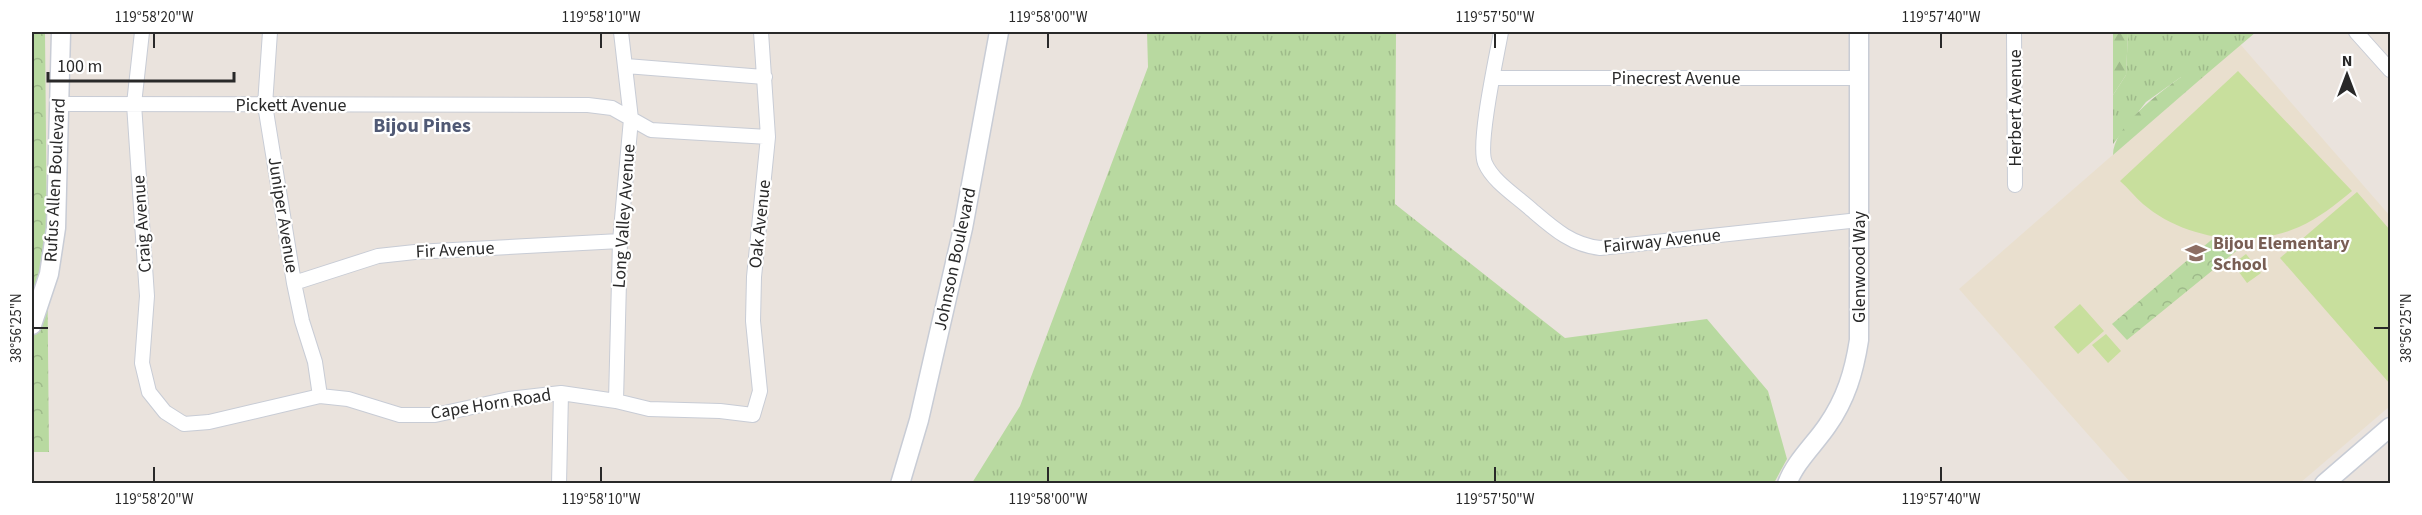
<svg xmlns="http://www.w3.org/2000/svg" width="2422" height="515" font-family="'Source Sans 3',sans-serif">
	<defs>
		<pattern id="grass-tufts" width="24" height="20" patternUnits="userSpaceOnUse" patternTransform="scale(1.5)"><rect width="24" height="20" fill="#b8d9a0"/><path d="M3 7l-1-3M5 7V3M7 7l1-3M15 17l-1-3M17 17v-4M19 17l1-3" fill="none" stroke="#9eba8a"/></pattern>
		<pattern id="forest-firs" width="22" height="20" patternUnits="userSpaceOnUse" patternTransform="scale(1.5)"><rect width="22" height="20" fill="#b8d9a0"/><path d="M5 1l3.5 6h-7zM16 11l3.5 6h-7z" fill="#9eba8a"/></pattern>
		<pattern id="park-crowns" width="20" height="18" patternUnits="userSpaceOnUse" patternTransform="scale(1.5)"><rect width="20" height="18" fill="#b8d9a0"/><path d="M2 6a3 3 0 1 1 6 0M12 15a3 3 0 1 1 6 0" fill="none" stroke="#9eba8a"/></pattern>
	</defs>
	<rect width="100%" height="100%" fill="#eae3dd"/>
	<!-- education -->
	<path fill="#e9dfce" d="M2240 44 2390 216V406L2300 483H2131L1959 289Z"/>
	<!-- grass -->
	<path fill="url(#grass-tufts)" d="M1147 32H1396L1395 204 1565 338 1707 319 1768 391 1787 459 1774 483H972L1020 406 1148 67Z
		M2128 32H2256L2203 77H2181L2146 102 2113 144V95L2126 75Z"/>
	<!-- forest -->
	<path fill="url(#forest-firs)" d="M2113 32H2128L2126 75 2113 95Z
		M2181 77H2203L2113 155C2113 127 2159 93 2181 77Z"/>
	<!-- park -->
	<path fill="url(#park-crowns)" d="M32 32H45L49 452H32Z
		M2216 236 2234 239 2240 248 2127 340 2112 324Z"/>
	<!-- pitch -->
	<path fill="#c8df9d" d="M2238 71 2352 191C2335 205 2319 218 2299 227 2249 249 2184 239 2143 204 2135 197 2128 188 2120 181Z
		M2357 192 2390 230V384L2280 258Z
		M2246 254 2261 273 2247 283 2233 264Z
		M2080 304 2104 331 2078 354 2054 327Z
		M2106 334 2121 351 2108 363 2092 345Z"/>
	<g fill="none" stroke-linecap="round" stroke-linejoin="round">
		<defs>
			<path id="minor" d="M142 32 134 104 147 296 142 363 149 392 165 412 184 424 209 422 320 396 348 399 400 415H435L509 399 561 393 616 401 649 409 720 411 753 415 760 391 753 321 754 277 768 137 761 32
				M270 32 265 105 294 283 302 321 315 362 320 396
				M1501 32C1497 55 1477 144 1485 163 1493 182 1518 197 1533 211 1554 229 1572 245 1600 248L1859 220
				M2014 32 2015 185
				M2356 32 2390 70
				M626 66 765 77
				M1493 78H1859
				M59 104 588 105 612 108 651 130 768 137
				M294 283 378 256 415 252 620 241
				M616 401 620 241 631 119 621 32
				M559 484 561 393"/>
			<path id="tertiary" d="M32 325 49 274 56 228 61 32
				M900 484 919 420 963 228 999 32
				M1787 484C1795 462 1814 445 1827 426 1846 399 1854 372 1859 340V32
				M2324 484 2390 427"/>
		</defs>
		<!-- minor casing -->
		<use href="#minor" stroke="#c8ccd5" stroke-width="16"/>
		<!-- tertiary casing -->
		<use href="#tertiary" stroke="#c8ccd5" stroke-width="21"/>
		<!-- minor -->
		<use href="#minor" stroke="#fff" stroke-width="14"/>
		<!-- tertiary -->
		<use href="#tertiary" stroke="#fff" stroke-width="18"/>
	</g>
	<!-- ticks -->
	<path fill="none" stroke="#292929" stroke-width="2" d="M154 33V48M601 33V48M1048 33V48M1495 33V48M1941 33V48M33 328H48M2374 328H2389M154 467V482M601 467V482M1048 467V482M1495 467V482M1941 467V482"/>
	<!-- icons -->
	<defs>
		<symbol id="school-bare" viewBox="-9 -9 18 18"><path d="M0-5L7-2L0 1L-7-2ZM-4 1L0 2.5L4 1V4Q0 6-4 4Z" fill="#8d6e63" stroke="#fff" stroke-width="2.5" paint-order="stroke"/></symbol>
	</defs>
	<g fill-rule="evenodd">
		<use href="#school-bare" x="2181" y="238" width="30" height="30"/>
	</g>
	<g text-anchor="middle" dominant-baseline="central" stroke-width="4.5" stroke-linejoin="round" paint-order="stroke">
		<!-- street labels -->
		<g font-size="18" fill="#292929" stroke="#fff">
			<text x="1676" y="78">Pinecrest Avenue</text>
			<text x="291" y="105">Pickett Avenue</text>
			<text transform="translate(2015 108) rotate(-90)">Herbert Avenue</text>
			<text transform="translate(55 180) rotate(-87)">Rufus Allen Boulevard</text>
			<text transform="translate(283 215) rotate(81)">Juniper Avenue</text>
			<text transform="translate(624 216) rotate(-86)">Long Valley Avenue</text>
			<text transform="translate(142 224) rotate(-94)">Craig Avenue</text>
			<text transform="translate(760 224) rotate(-84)">Oak Avenue</text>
			<text transform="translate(1662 241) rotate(-6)">Fairway Avenue</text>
			<text transform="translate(455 250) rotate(-3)">Fir Avenue</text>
			<text transform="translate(955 259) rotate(-78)">Johnson Boulevard</text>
			<text transform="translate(1859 267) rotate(-90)">Glenwood Way</text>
			<text transform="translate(491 404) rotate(-9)">Cape Horn Road</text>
		</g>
		<!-- education labels -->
		<g font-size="18" font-weight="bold" fill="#785e54" stroke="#fff" text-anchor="start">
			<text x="2213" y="243">Bijou Elementary<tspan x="2213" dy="21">School</tspan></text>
		</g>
		<!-- neighbourhood labels -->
		<g font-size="20" font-weight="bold" fill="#505974" stroke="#fff">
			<text x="422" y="126">Bijou Pines</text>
		</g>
	</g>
	<!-- border -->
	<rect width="2422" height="515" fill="none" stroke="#ffffff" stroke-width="66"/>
	<!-- north arrow -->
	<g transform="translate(2347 75)" stroke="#ffffff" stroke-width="4.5" paint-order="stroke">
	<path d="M0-4.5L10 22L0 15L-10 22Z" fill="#292929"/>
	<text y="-9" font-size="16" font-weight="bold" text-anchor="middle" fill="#292929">N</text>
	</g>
	<!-- scale -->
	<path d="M48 72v9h186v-9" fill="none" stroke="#292929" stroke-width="3"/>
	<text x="57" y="72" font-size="18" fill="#292929" stroke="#ffffff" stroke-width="4.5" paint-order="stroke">100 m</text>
	<rect x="33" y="33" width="2356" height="449" fill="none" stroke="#292929" stroke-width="2"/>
	<g font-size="15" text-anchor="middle" fill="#292929">
		<text x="154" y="22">119°58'20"W</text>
		<text x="601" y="22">119°58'10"W</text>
		<text x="1048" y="22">119°58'00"W</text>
		<text x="1495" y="22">119°57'50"W</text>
		<text x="1941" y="22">119°57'40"W</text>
		<text transform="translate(16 328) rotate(-90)" y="5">38°56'25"N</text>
		<text transform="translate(2406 328) rotate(-90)" y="5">38°56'25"N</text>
		<text x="154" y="504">119°58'20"W</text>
		<text x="601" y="504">119°58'10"W</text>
		<text x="1048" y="504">119°58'00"W</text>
		<text x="1495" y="504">119°57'50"W</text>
		<text x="1941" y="504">119°57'40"W</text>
	</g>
</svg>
